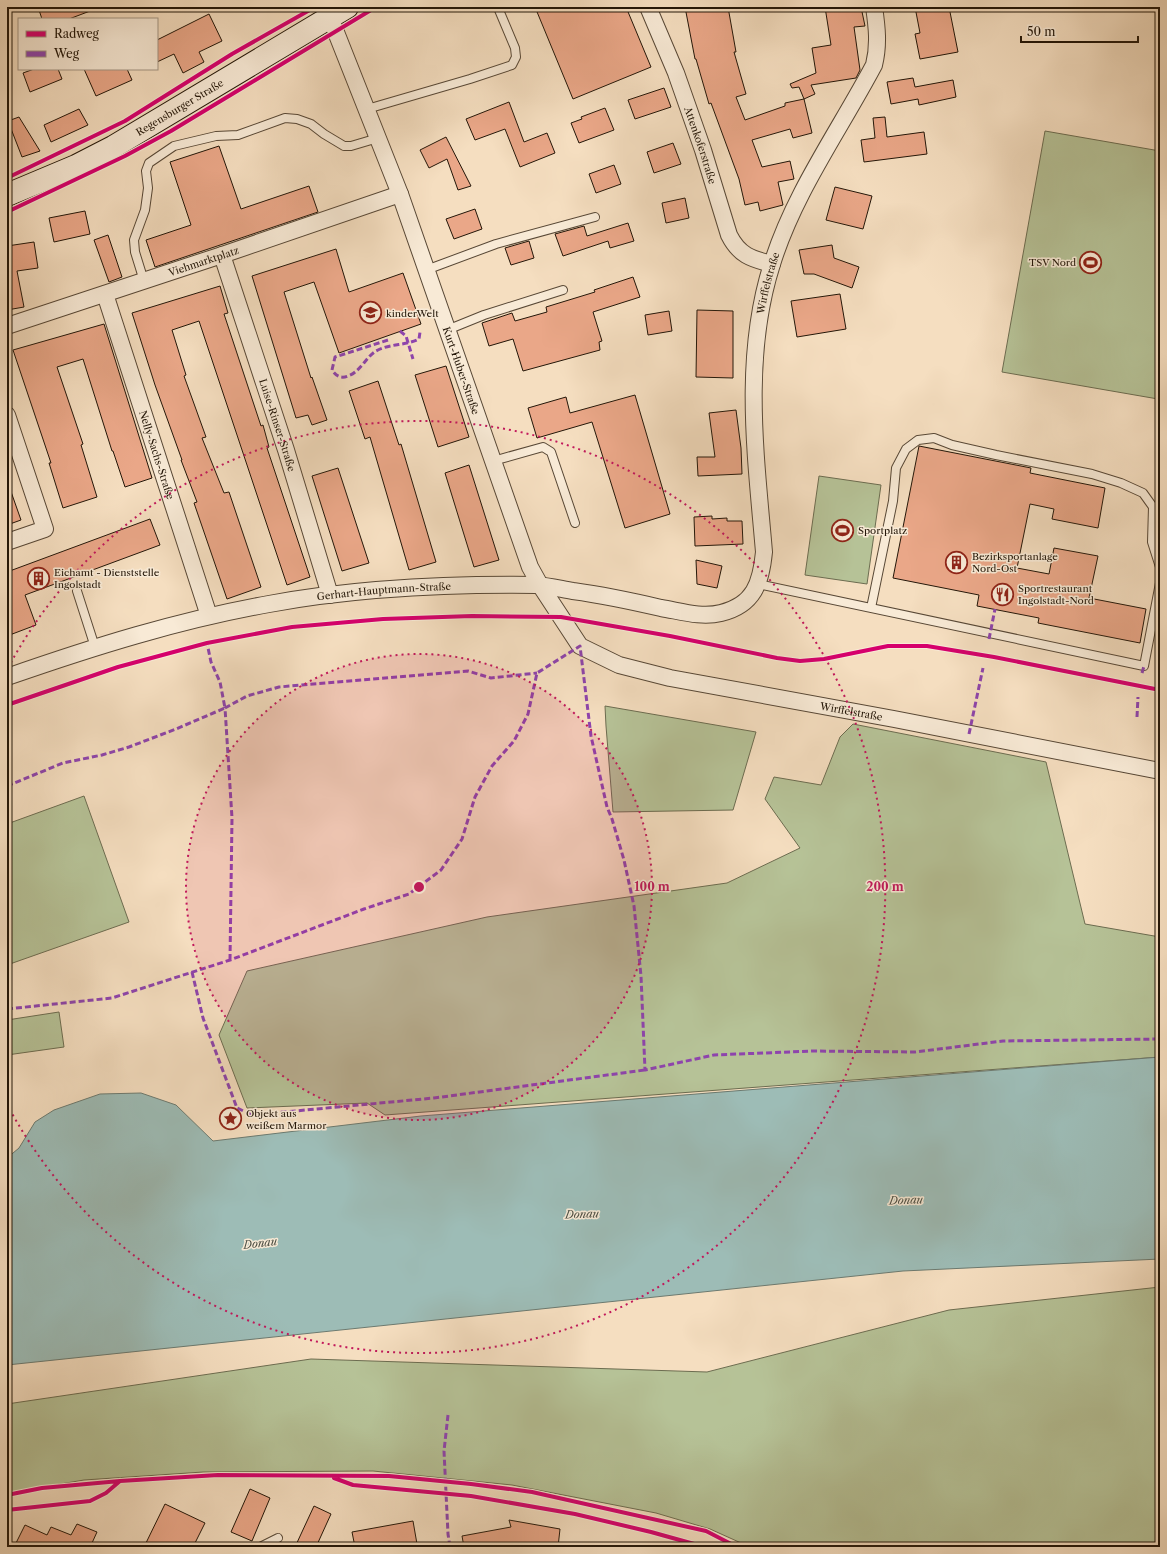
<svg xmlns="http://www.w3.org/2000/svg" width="1167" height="1554" font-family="'Libre Caslon Text',serif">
	<rect width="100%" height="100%" fill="#f5dec0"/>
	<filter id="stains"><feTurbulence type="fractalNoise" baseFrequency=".005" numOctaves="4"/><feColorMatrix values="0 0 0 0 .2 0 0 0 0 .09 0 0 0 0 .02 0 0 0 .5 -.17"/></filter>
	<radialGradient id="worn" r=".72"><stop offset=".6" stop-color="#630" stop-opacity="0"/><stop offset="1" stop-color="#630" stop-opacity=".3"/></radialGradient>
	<!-- green -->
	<path fill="#b6c297" stroke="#6c6c50" d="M1045 131 1160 151V388L1158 399 1002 372Z
		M819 476 881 485 867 584 805 575Z
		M605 706 756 732 733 810 613 812 606 726Z
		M853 724 1046 762 1085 924 1160 937V1057L385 1115 367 1103 247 1108 219 1035 247 971 487 917 727 883 800 848 765 799 774 777 821 785 840 737Z
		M84 796 129 922 7 965V824Z
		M59 1012 64 1047 7 1055V1020Z
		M1160 1287V1547H750L710 1529 656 1513 512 1485 373 1471 203 1472 84 1480 7 1493V1404L311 1359 707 1372 949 1310Z"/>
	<!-- water -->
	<path fill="#9dbcb6" stroke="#6c7a70" d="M1160 1057V1259L903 1271 7 1365V1158L19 1148 35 1122 54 1110 100 1094 141 1093 176 1105 213 1141 421 1116Z"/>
	<!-- building -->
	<path fill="#eaa788" stroke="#231608" d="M38 7H97L98 8 69 19H42Z
		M535 7H626L651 67 573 99Z
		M685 7H728L736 52H734L746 94 736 97 745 120 785 106V103L804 99 812 133 793 138 790 129 752 140 762 167 790 161 794 179 778 182 783 205 760 211 758 202 745 205 739 179 711 103 709 104 696 59H695Z
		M825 7H861L865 26 854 27 860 70 856 78 811 85 815 94 804 99 799 87 792 88 790 84 816 73 812 48 831 45Z
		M915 7H949L958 52 920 59 915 34 920 33Z
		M209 14 222 41 199 52 204 62 183 73 174 54 157 62V40Z
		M34 69H58L62 79 30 92 23 73Z
		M84 69H127L132 80 96 96Z
		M913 78 915 87 953 80 956 97 919 105 918 99 891 104 887 82Z
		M664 88 671 107 635 119 628 100Z
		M509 102 524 142 547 133 555 153 520 167 505 129 475 140 466 119Z
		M605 108 614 130 579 143 571 123 582 119 581 117Z
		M79 109 88 125 51 142 44 125Z
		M19 117 40 151 22 157 8 121Z
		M885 117 887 137 924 132 927 154 864 162 861 140 875 138 873 118Z
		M446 137 471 186 458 190 447 159 429 168 420 150Z
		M673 143 681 164 654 173 647 152Z
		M219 146 241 209 309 186 318 212 155 267 146 240 191 225 170 162Z
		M614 165 621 184 596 193 589 174Z
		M835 187 872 196 863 229 826 220Z
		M685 198 689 218 666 223 662 203Z
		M475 209 482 229 454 239 446 219Z
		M85 211 90 234 54 242 49 218Z
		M628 223 634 241 610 248 608 241 563 256 555 234 584 226 587 236Z
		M108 235 122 277 109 282 94 240Z
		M529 241 534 258 511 265 505 248Z
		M34 242 38 268 17 271 24 307 7 310V246Z
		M832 245 834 258 859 267 852 288 814 274H804L799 250Z
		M336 249 349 292 403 273 421 324 339 353 314 282 284 292 311 378 312 377 327 420 312 425 308 415 296 418 252 276Z
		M633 277 640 297 593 312 602 341 599 342 600 350 523 371 513 339 489 346 482 323 512 313 515 321 547 312 546 307 595 292 594 290Z
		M220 286 228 313 224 314 261 426 263 425 269 447 267 448 310 577 287 585 199 321 172 330 186 375 184 376 206 437 202 438 224 493 229 492 261 587 227 599 194 503 197 502 181 460H182L155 385 132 313Z
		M840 294 846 329 797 337 791 301Z
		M697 310 733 311V378L696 377Z
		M669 311 672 331 648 335 645 315Z
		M104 324 152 478 125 487 113 451H112L83 359 57 367 83 444 81 445 97 497 63 508 49 463H51L13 350Z
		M446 366 469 437 438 447 415 375Z
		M378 381 399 445 401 444 436 562 409 570 370 437 365 439 349 391Z
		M635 395 670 514 625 528 592 422 537 438 528 408 566 397 570 413Z
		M736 410 741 448 742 474 698 476 697 457H715L709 413Z
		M919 446 1031 468 1030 473 1105 488 1098 528 1052 519 1054 509 1030 504 1017 568 1049 574 1054 548 1098 556 1089 598 1146 609 1140 643 1038 623 1039 618 977 606 979 595 893 578Z
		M469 465 499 560 474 567 445 473Z
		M338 468 369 563 342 571 312 476Z
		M7 486H9L21 520 7 525Z
		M712 516V519L727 518V521H742L743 544 695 546 694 517Z
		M150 519 160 545 25 595 36 625 7 636V572Z
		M696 560 722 566 717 588 697 584Z
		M250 1489 270 1498 252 1541 231 1532Z
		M165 1504 205 1523 193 1547H144Z
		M314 1506 331 1514 316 1547H295Z
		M509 1520 560 1529 558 1547H464L462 1536 511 1527Z
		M413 1521 417 1544 412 1545 413 1547H355L352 1532Z
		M77 1524 97 1532 92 1543 100 1547H14L25 1525 47 1535 51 1527 71 1535Z"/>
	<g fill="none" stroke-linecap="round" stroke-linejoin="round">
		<defs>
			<path id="lane" d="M367 109 470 79 512 65 516 57 515 48 499 10
				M426 270 496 244 595 217
				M144 281 135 252 134 240 145 210 148 188 146 171 149 163 174 146 216 136 238 135 285 118 297 119 311 124 324 134 344 146H351L378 138
				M447 330 484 315 563 290
				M493 461 543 447 551 452 575 523
				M758 584 1144 666 1160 583
				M77 591 95 647
				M871 608 893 501 896 468 906 449 918 440 934 438 952 445 996 455 1092 474 1121 483 1143 493 1153 507 1152 542 1160 567
				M260 1547 278 1538"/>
			<g id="street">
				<path id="s1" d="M326 7 400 194 530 567 540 585 580 646 619 665 670 678 894 719 1160 771"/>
				<path id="s2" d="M648 7 676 73 703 150 729 235C739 255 751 259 772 264"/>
				<path id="s3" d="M222 255 286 450 330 595"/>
				<path id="s4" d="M105 294 209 616"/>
				<path id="s5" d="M7 326 222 255 400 194"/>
				<path d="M7 415 45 529 7 542"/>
				<path id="s6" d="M7 677C93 647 179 620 269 604 357 588 447 584 536 585 548 586 561 589 573 591 602 595 631 601 661 608 680 611 701 618 721 613 754 605 761 583 764 552 756 457 742 358 772 264 794 193 839 131 874 65 879 45 877 27 874 7"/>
			</g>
			<g id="secondary">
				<path id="s7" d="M7 195 76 166 113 147 347 7"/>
			</g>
		</defs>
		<!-- lane casing -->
		<use href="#lane" stroke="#584836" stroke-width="10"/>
		<!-- street casing -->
		<use href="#street" stroke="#584836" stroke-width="18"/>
		<!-- secondary casing -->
		<use href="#secondary" stroke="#231608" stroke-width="24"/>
		<!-- lane -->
		<use href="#lane" stroke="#f8ead6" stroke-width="8"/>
		<!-- street -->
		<use href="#street" stroke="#f8ead6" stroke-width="16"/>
		<!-- secondary -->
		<use href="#secondary" stroke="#f8ead6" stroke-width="22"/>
		<!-- quiet -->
		<path stroke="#8e44ad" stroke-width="3" stroke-dasharray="6 3" stroke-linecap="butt" d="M400 331 406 336 413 359
			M388 340 335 357 332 370C336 376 341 379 348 376 360 372 366 357 376 351 391 343 405 346 419 339L420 332
			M989 639 995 609
			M1142 673 1144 666
			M1137 717 1138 697
			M969 734 983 668
			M7 786 63 763 102 755 129 747 176 729 225 708 220 682 211 662 207 643
			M230 960 232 818 225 708 247 696 279 687 468 671 491 678 537 673
			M192 972 203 1018 237 1108 252 1115 434 1098 645 1070
			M7 1009 112 998 230 960 364 909 409 894 441 870 462 839 475 797 492 766 514 741 528 714 537 673 580 646 591 736 607 807 612 819 624 860 634 906 641 976 645 1070 714 1055 813 1051 915 1052 1003 1041 1160 1039
			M448 1415 444 1451 448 1534 450 1547
			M1151 1547 1160 1541"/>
		<defs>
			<path id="cycleway" d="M7 178 125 121 232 54 315 7
				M7 212 125 156 171 131 376 7
				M7 705 118 667 207 643 292 627 383 619 472 616 561 617 670 636 777 658 800 661 824 659 888 646H927L994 657 1160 690
				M334 1478 353 1485 471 1496 575 1514 651 1532 705 1547
				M7 1495 42 1488 120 1481 218 1475 389 1476 471 1484 532 1492 706 1531 737 1547
				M7 1510 90 1501 106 1493 120 1481"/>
		</defs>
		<!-- cycleway casing -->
		<use href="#cycleway" stroke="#f8ead6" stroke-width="6"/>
		<!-- cycleway -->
		<use href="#cycleway" stroke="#d6006c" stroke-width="4"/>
	</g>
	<!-- distance rings -->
	<circle cx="419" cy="887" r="233" fill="#c2185b" fill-opacity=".12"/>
	<g fill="none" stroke="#c2185b" stroke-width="2" stroke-dasharray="2 4">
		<circle cx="419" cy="887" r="233"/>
		<path d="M8 668A466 466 0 1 1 8 1106"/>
	</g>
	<!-- icons -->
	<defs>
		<symbol id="stadium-ring" viewBox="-11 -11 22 22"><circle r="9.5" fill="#f8ead6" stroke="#8f2418" stroke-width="1.5"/><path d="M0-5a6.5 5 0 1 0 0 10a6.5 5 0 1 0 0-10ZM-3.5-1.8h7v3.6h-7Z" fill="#8f2418"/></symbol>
		<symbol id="school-ring" viewBox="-11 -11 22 22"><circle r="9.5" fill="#f8ead6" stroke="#8f2418" stroke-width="1.5"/><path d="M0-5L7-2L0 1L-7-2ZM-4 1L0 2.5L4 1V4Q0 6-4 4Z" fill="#8f2418"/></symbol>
		<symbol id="building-ring" viewBox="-11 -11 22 22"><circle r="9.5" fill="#f8ead6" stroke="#8f2418" stroke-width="1.5"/><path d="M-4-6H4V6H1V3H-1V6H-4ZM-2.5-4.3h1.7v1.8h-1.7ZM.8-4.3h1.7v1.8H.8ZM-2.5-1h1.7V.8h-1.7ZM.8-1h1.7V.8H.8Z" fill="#8f2418"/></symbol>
		<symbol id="restaurant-ring" viewBox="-11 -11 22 22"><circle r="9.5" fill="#f8ead6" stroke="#8f2418" stroke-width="1.5"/><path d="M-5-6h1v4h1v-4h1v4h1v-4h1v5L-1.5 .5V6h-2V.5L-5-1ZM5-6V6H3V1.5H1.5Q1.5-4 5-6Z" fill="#8f2418"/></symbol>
		<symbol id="sight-ring" viewBox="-11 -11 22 22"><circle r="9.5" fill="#f8ead6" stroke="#8f2418" stroke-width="1.5"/><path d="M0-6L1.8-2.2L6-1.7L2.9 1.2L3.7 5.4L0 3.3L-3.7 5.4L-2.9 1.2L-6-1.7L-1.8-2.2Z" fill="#8f2418"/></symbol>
	</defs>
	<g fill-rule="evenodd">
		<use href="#stadium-ring" x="1078" y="250" width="25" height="25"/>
		<use href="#school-ring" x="358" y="300" width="25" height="25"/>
		<use href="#stadium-ring" x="830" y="518" width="25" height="25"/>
		<use href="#building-ring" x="944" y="550" width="25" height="25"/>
		<use href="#building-ring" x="26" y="566" width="25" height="25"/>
		<use href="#restaurant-ring" x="990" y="582" width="25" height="25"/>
		<use href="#sight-ring" x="218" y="1106" width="25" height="25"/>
	</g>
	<g text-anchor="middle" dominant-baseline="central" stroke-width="3" stroke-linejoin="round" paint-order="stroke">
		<!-- street labels -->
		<g font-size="10" fill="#231608" stroke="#f8ead6">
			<text stroke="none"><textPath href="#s7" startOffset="194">Regensburger Straße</textPath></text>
			<text stroke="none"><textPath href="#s2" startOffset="148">Attenkoferstraße</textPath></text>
			<text stroke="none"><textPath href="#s5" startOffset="207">Viehmarktplatz</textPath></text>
			<text stroke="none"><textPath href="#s6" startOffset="1080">Wirffelstraße</textPath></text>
			<text stroke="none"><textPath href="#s1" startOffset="388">Kurt-Huber-Straße</textPath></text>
			<text stroke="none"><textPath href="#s3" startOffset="179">Luise-Rinser-Straße</textPath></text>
			<text stroke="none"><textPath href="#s4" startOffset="169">Nelly-Sachs-Straße</textPath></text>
			<text stroke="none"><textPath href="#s6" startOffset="388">Gerhart-Hauptmann-Straße</textPath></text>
			<text stroke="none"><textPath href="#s1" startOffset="970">Wirffelstraße</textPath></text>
		</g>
		<!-- poi labels -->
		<g font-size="10" fill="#231608" stroke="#f8ead6" text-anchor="start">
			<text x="1076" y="262" text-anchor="end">TSV Nord</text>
			<text x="386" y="313">kinderWelt</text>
			<text x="858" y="530">Sportplatz</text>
			<text x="972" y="556">Bezirksportanlage<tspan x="972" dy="12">Nord-Ost</tspan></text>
			<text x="54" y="572">Eichamt - Dienststelle<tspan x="54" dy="12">Ingolstadt</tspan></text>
			<text x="1018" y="588">Sportrestaurant<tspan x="1018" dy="12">Ingolstadt-Nord</tspan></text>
			<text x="246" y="1113">Objekt aus<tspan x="246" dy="12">weißem Marmor</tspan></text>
		</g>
		<!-- water labels -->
		<g font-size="11" font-style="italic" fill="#4e5045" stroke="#f8ead6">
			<text transform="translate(906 1200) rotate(-2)">Donau</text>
			<text transform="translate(582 1214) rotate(-2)">Donau</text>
			<text transform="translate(260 1243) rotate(-7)">Donau</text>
		</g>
	</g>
	<circle cx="419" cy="887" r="6" fill="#c2185b" stroke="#f8ead6" stroke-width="2"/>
	<g font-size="12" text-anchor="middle" font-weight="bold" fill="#c2185b" stroke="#f8ead6" stroke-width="3" stroke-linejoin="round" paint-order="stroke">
		<text x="652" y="891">100 m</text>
		<text x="885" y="891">200 m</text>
	</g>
	<!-- margin -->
	<rect width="1167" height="1554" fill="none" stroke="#f5dec0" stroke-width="24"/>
	<rect x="8" y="8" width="1151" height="1538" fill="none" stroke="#231608" stroke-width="2"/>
	<rect x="12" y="12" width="1143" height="1530" fill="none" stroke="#231608"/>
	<!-- legend -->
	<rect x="18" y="18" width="140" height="52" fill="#f8ead6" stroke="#a39584"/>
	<rect x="26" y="31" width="20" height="6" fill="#d6006c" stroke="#a39584"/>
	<text x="54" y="38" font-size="12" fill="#231608">Radweg</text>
	<rect x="26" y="51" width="20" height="6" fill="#8e44ad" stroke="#a39584"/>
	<text x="54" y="58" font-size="12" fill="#231608">Weg</text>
	<!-- scale -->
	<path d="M1021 36v6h117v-6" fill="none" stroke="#231608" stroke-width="2"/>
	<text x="1027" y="36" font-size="12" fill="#231608" stroke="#f8ead6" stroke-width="3" paint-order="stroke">50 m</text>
	<rect width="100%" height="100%" filter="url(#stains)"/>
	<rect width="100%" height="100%" fill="url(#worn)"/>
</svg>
